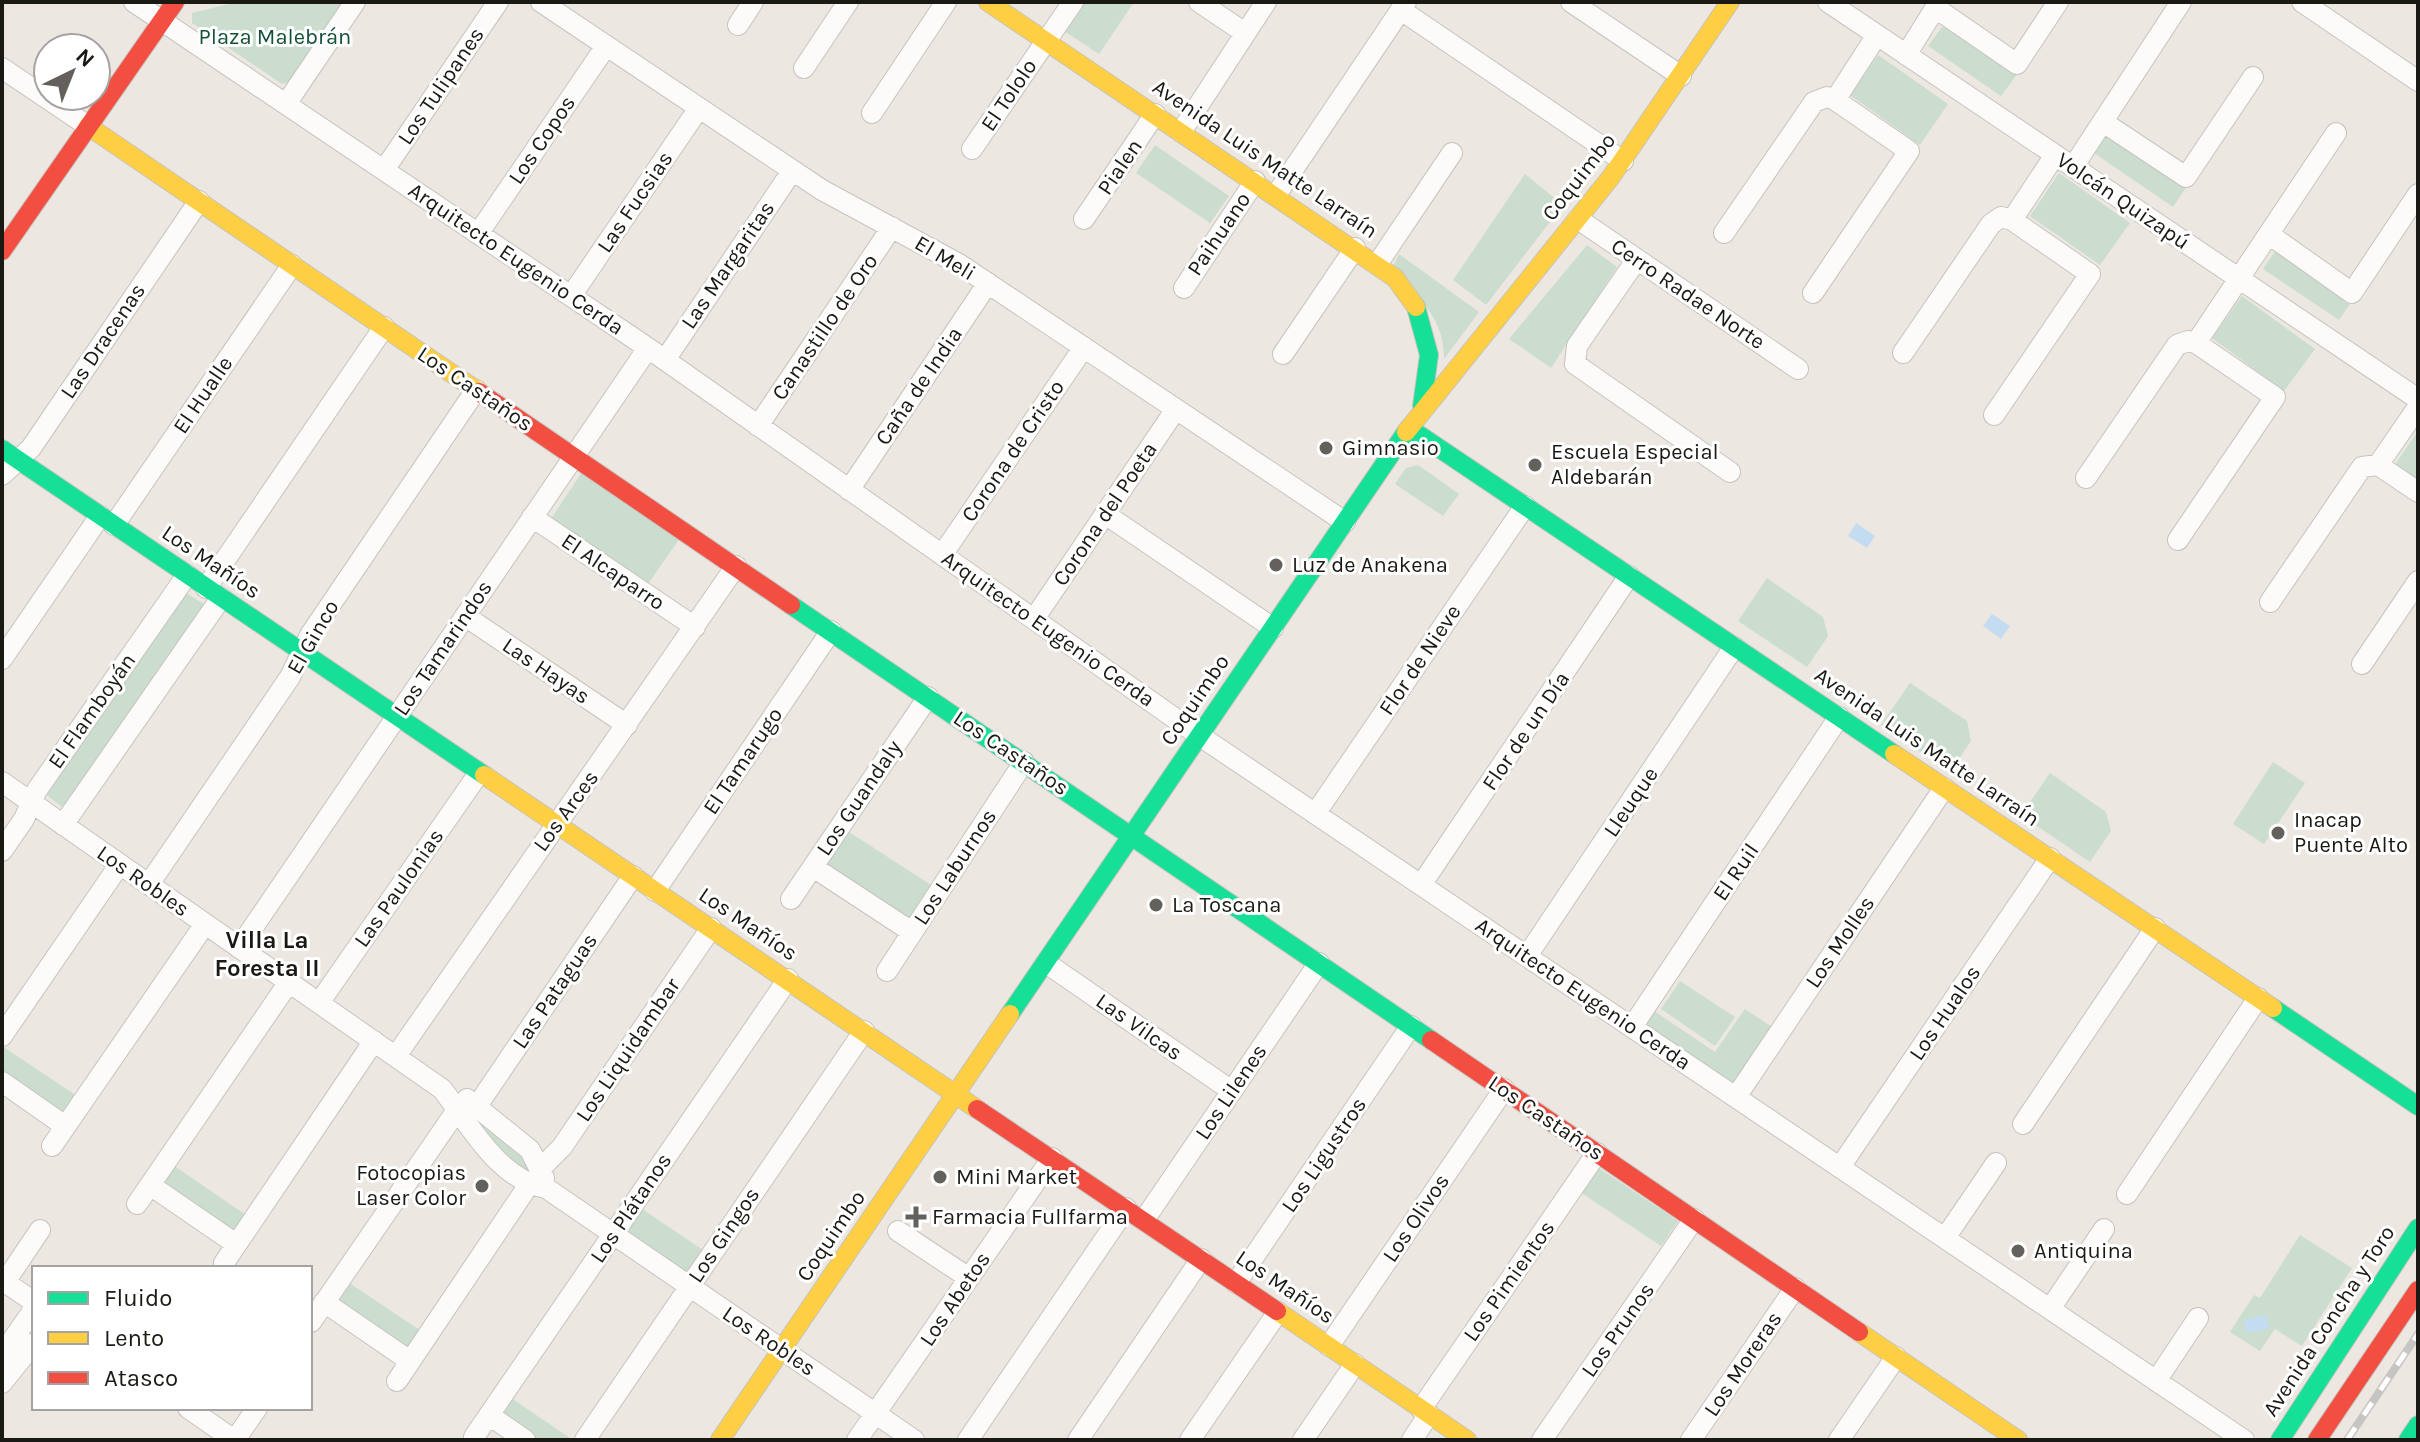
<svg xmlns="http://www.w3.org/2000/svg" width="2420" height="1442" font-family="Karla,sans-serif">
	<rect width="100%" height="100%" fill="#ece7e1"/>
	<!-- green -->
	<path fill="#cbddcf" d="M237 2H347L293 81 282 84 192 23V13Z
		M1084 2H1134L1099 54 1064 31Z
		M1942 27 1948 28 2018 73 2001 96 1928 46Z
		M1878 55 1948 104 1920 145 1850 95Z
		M2108 132 2187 186 2173 207 2094 153Z
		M1155 145 1229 196 1210 223 1136 173Z
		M2059 173 2130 223 2100 265 2030 216Z
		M1525 174 1563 205 1486 305 1453 280Z
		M1587 245 1617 267 1551 368 1509 339Z
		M2276 250 2352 301 2339 320 2263 269Z
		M1399 254 1479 312 1444 359C1445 319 1417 295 1393 267Z
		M2242 296 2315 349 2284 391 2212 338Z
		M2418 431V483L2394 466Z
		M1418 465 1459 494 1443 516 1395 484 1406 468Z
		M582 472 680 538 648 584 551 519Z
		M1767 578 1823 617 1828 636 1807 667 1738 621Z
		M184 592 206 605 65 809 44 793Z
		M1910 683 1967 721 1971 741 1950 772 1881 725Z
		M2273 762 2305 783 2264 844 2233 824Z
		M2050 773 2106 812 2111 831 2090 862 2021 815Z
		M846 830 931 885 907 921 823 865Z
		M1680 981 1735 1017 1715 1046 1661 1009Z
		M1745 1009 1772 1027 1733 1085 1645 1025 1654 1011 1715 1052Z
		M2 1046 77 1096 63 1117 2 1076Z
		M470 1115 525 1154 530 1174 485 1137Z
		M173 1165 246 1215 233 1234 160 1184Z
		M1597 1167 1678 1221 1661 1246 1580 1192Z
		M642 1209 706 1252 689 1276 626 1234Z
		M2300 1235 2352 1268 2302 1346 2275 1329 2260 1351 2230 1332 2254 1295 2260 1298Z
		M345 1280 421 1331 407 1352 331 1300Z
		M511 1398 573 1440H534L499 1416Z"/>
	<!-- water -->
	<path fill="#c3dcf2" d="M1856 523 1875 536 1867 548 1848 536Z
		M1992 614 2010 626 2001 639 1983 626Z
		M2266 1315 2269 1328 2247 1333 2244 1320Z"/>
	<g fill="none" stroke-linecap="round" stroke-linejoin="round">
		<defs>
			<path id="street" d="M134 2 648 348 1200 736 2244 1440
				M541 2 822 190 959 264 1345 522
				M1199 2 1245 33
				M1571 2 1681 76
				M1828 2 2418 399
				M2302 2 2418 81
				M1937 9 2017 64 2058 2
				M1401 10 1623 161
				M738 25 753 2
				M1906 55 1939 2
				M2 68 88 126
				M804 68 848 2
				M1835 100 1877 35
				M286 104 355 2
				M872 113 946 2
				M2103 122 2186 177 2253 77
				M1181 132 1266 2
				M972 149 1073 2
				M2073 167 2181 2
				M384 170 498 2
				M1276 195 1406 2
				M1084 219 1155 114
				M1578 219 1798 369
				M2012 220 2055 155
				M1724 233 1814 102 1827 97 1835 100 1909 151 1813 293
				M478 234 606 46
				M2270 235 2352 293 2418 194
				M1637 259 1577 346 1575 364 1730 472
				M1378 263 1452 153
				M1184 288 1255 181
				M571 296 699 108
				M2196 343 2336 133
				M1903 353 1991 224 2001 217 2012 220 2090 274 1994 415
				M1283 354 1355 248
				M665 360 792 171
				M758 426 892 227
				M2378 465 2418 407
				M2378 465 2418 492
				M2 475 31 448 199 201
				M2086 478 2177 345 2188 341 2196 343 2275 397 2178 540
				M849 490 988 283
				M1105 514 1273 628
				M532 517 695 627
				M114 525 292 265
				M942 555 1084 347
				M206 588 384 327
				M2270 602 2362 467 2378 465
				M465 616 627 725
				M1034 619 1176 409
				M2 659 100 516
				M2362 664 2418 581
				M2 782 442 1089C468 1122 498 1180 546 1188L914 1440
				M1315 814 1525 506
				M63 825 221 598
				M2 851 24 819 37 790 187 575
				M813 867 912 932
				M149 884 290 677 310 635 476 390
				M1421 885 1629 576
				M655 891 831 631
				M791 899 928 697
				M239 948 648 348
				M1527 956 1734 647
				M1046 963 1232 1091
				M887 971 1024 762
				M319 1003 479 773
				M1632 1027 1839 717
				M2 1036 120 864
				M396 1056 736 566
				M2 1082 65 1126
				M1736 1097 1944 788
				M467 1099 530 1150 544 1178
				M477 1106 633 876
				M2023 1124 2155 928
				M52 1146 205 924
				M1840 1167 2050 858
				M541 1168 562 1147 711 928
				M150 1185 236 1244
				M2127 1194 2258 998
				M137 1204 289 982
				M1144 1220 1319 963
				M898 1231 969 1278
				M1945 1238 1996 1163
				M224 1263 374 1041
				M2 1280 34 1302
				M5 1282 40 1230
				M1236 1283 1411 1026
				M324 1302 410 1361
				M2050 1309 2104 1229
				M311 1322 457 1110
				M1329 1346 1504 1089
				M2 1355 34 1309
				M397 1381 530 1183
				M2156 1381 2198 1318
				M2 1383 34 1343
				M188 1408 234 1440
				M1421 1409 1597 1153
				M489 1415 525 1440
				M474 1437 788 979
				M235 1440 257 1408
				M585 1440 864 1031
				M857 1440 1052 1158
				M968 1440 1126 1208
				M1078 1440 1201 1259
				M1190 1440 1278 1312
				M1303 1440 1355 1364
				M1412 1440 1429 1414
				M1542 1440 1694 1219
				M1691 1440 1795 1288
				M1839 1440 1896 1357"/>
			<path id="fast" d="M1416 307 1429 355 1422 406
				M1409 428 1894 754
				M2 449 484 775
				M791 605 1431 1040
				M2273 1008 2418 1106
				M1010 1014 1406 432
				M2280 1440 2418 1228
				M2408 1440 2418 1425"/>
			<path id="slow" d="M988 2 1395 278 1416 307
				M88 126 479 392
				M1406 432 1611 177 1730 2
				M1894 754 2273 1008
				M484 775 977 1109
				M1277 1311 1467 1440
				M1859 1332 2018 1440
				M720 1440 1010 1014"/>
			<path id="jam" d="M2 251 175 2
				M479 392 791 605
				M1431 1040 1859 1332
				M977 1109 1277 1311
				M2317 1440 2418 1290"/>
		</defs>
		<!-- street casing -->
		<use href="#street" stroke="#c7c3be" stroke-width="22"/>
		<!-- fast casing -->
		<use href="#fast" stroke="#c7c3be" stroke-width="20"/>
		<!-- slow casing -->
		<use href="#slow" stroke="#c7c3be" stroke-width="20"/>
		<!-- jam casing -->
		<use href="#jam" stroke="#c7c3be" stroke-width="20"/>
		<!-- street -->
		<use href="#street" stroke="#fcfbfa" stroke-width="20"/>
		<!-- fast -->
		<use href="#fast" stroke="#16e098" stroke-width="18"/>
		<!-- slow -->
		<use href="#slow" stroke="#ffcf43" stroke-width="18"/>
		<!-- jam -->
		<use href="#jam" stroke="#f24e42" stroke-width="18"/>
		<defs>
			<path id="rail" d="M2347 1440 2418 1334"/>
		</defs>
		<!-- rail casing -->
		<use href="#rail" stroke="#c7c5c3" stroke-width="8"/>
		<!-- rail -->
		<use href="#rail" stroke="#fff" stroke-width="5" stroke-dasharray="15" stroke-linecap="butt"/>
	</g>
	<!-- markers -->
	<g fill="#64615c" stroke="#fff" stroke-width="3">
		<circle cx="1326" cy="448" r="8"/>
		<circle cx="1535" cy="465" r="8"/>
		<circle cx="1276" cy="565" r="8"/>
		<circle cx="2278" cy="833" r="8"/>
		<circle cx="1156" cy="905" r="8"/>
		<circle cx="940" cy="1177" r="8"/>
		<circle cx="482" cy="1186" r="8"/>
		<path d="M912 1205h8v8h8v8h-8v8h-8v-8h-8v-8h8z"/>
		<circle cx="2018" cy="1251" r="8"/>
	</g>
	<g text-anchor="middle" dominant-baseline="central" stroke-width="6" stroke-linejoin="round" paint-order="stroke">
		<!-- park labels -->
		<g font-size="22" fill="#135037" stroke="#fff">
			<text x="275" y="37">Plaza Malebrán</text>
		</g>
		<!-- street labels -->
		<g font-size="22" fill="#1b1914" stroke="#fff">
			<text transform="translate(441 86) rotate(-56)">Los Tulipanes</text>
			<text transform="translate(1009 95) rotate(-56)">El Tololo</text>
			<text transform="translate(542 140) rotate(-56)">Los Copos</text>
			<text transform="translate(1265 159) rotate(34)">Avenida Luis Matte Larraín</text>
			<text transform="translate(1120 167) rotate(-56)">Pialen</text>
			<text transform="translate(1579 177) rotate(-52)">Coquimbo</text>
			<text transform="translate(2123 201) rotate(34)">Volcán Quizapú</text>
			<text transform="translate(635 202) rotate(-56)">Las Fucsias</text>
			<text transform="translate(1219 234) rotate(-56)">Paihuano</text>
			<text transform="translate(945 258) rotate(31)">El Meli</text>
			<text transform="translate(516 259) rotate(34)">Arquitecto Eugenio Cerda</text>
			<text transform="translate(728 265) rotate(-56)">Las Margaritas</text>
			<text transform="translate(1688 294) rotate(34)">Cerro Radae Norte</text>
			<text transform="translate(825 327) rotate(-56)">Canastillo de Oro</text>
			<text transform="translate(103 341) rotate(-56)">Las Dracenas</text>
			<text transform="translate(919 386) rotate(-56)">Caña de India</text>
			<text transform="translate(475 389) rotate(34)">Los Castaños</text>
			<text transform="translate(203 395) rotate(-56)">El Hualle</text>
			<text transform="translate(1013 451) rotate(-56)">Corona de Cristo</text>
			<text transform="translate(1105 514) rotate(-56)">Corona del Poeta</text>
			<text transform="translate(211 562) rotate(34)">Los Mañíos</text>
			<text transform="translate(613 572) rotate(34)">El Alcaparro</text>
			<text transform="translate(1048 629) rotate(35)">Arquitecto Eugenio Cerda</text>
			<text transform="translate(313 637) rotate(-60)">El Ginco</text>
			<text transform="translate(443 648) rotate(-56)">Los Tamarindos</text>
			<text transform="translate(1420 660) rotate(-56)">Flor de Nieve</text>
			<text transform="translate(546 671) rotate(34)">Las Hayas</text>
			<text transform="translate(1195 700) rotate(-56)">Coquimbo</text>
			<text transform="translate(92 711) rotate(-55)">El Flamboyán</text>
			<text transform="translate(1526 731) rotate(-56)">Flor de un Día</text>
			<text transform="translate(1927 747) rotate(34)">Avenida Luis Matte Larraín</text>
			<text transform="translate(1011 753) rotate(34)">Los Castaños</text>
			<text transform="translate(743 761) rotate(-56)">El Tamarugo</text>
			<text transform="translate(859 798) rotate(-56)">Los Guandaly</text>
			<text transform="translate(1631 802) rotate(-56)">Lleuque</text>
			<text transform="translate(566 811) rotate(-54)">Los Arces</text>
			<text transform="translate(955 867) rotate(-57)">Los Laburnos</text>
			<text transform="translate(1736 872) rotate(-56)">El Ruil</text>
			<text transform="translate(143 881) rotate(35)">Los Robles</text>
			<text transform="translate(399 888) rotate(-55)">Las Paulonias</text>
			<text transform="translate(748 924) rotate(34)">Los Mañíos</text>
			<text transform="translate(1840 942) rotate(-56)">Los Molles</text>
			<text transform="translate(555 991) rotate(-56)">Las Pataguas</text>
			<text transform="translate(1583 994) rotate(34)">Arquitecto Eugenio Cerda</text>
			<text transform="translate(1945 1013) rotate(-56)">Los Hualos</text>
			<text transform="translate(1139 1027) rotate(35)">Las Vilcas</text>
			<text transform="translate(628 1050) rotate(-56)">Los Liquidambar</text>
			<text transform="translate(1231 1092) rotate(-56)">Los Lilenes</text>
			<text transform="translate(1546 1118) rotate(34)">Los Castaños</text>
			<text transform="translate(1324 1155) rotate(-56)">Los Ligustros</text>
			<text transform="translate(631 1208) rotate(-56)">Los Plátanos</text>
			<text transform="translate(1416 1218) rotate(-56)">Los Olivos</text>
			<text transform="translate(724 1235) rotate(-56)">Los Gingos</text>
			<text transform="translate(831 1236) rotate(-56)">Coquimbo</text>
			<text transform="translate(1509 1281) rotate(-55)">Los Pimientos</text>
			<text transform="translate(1285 1287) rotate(34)">Los Mañíos</text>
			<text transform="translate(955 1299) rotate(-56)">Los Abetos</text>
			<text transform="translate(2329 1321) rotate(-57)">Avenida Concha y Toro</text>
			<text transform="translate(1618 1330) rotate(-55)">Los Prunos</text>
			<text transform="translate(769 1341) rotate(34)">Los Robles</text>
			<text transform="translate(1743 1364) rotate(-56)">Los Moreras</text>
		</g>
		<!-- poi labels -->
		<g font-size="22" fill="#1b1914" stroke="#fff" text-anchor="start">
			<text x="1342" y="448">Gimnasio</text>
			<text x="1551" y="452">Escuela Especial<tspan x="1551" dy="25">Aldebarán</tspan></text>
			<text x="1292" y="565">Luz de Anakena</text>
			<text x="2294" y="820">Inacap<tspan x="2294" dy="25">Puente Alto</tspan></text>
			<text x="1172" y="905">La Toscana</text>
			<text x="466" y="1173" text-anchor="end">Fotocopias<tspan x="466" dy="25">Laser Color</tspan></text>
			<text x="956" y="1177">Mini Market</text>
			<text x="932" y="1217">Farmacia Fullfarma</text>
			<text x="2034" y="1251">Antiquina</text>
		</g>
		<!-- neighbourhood labels -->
		<g font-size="24" font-weight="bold" fill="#1b1914" stroke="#fff">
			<text x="267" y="940">Villa La<tspan x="267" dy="28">Foresta II</tspan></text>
		</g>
	</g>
	<!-- border -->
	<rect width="2420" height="1442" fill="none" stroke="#1b1914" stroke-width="8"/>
	<!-- legend -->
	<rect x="32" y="1266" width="280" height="144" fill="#ffffff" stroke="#a4a3a1" stroke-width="2"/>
	<rect x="48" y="1292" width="40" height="12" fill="#16e098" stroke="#a4a3a1" stroke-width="2"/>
	<text x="104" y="1306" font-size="24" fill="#1b1914">Fluido</text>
	<rect x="48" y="1332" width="40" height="12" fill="#ffcf43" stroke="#a4a3a1" stroke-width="2"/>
	<text x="104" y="1346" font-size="24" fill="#1b1914">Lento</text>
	<rect x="48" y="1372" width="40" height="12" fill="#f24e42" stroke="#a4a3a1" stroke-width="2"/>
	<text x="104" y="1386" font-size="24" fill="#1b1914">Atasco</text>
	<!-- north arrow -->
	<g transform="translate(72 72) rotate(43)"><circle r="38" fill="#ffffff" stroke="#a4a3a1" stroke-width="2"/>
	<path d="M0-6L14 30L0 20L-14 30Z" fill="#64615c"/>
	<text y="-12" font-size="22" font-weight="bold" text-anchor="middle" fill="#1b1914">N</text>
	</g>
</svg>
